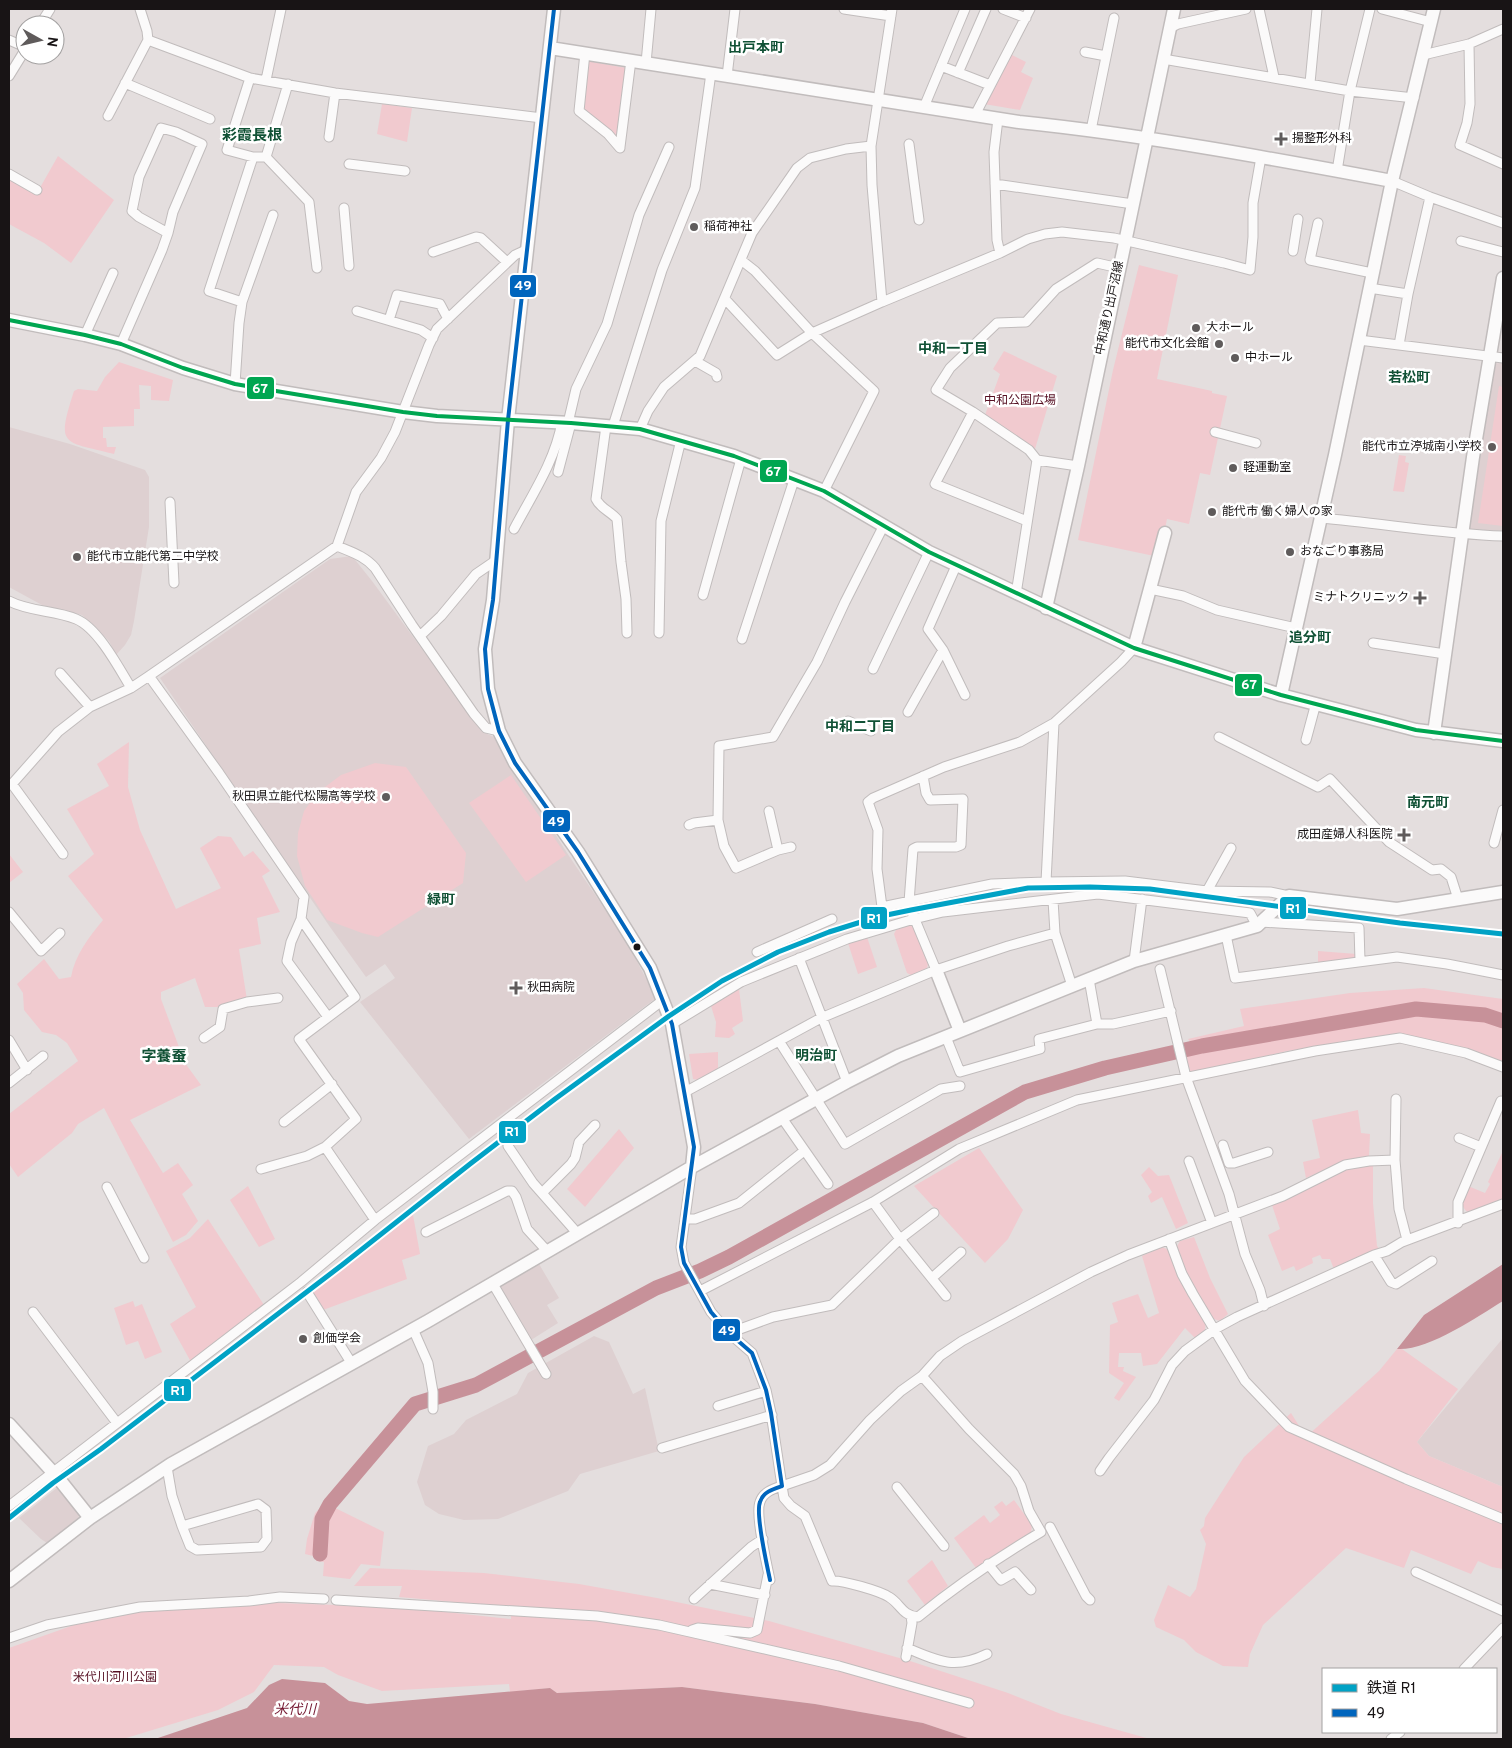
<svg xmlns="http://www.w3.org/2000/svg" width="1512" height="1748" font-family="Overpass,'Noto Sans JP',sans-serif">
	<rect width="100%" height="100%" fill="#e4dede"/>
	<!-- built -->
	<path fill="#ded0d1" d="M1499 363H1503V531L1468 529 1493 364Z
		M9 427 70 444 145 470 149 477V527L134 621 131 635 125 645 116 655 109 641 82 615 42 605 9 587Z
		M352 556 372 581 483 732 494 737 569 856 627 942 656 998 469 1139 360 1002 395 978 385 964 366 977 330 927 160 678 330 559Z
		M539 1264 559 1298 547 1305 558 1323 531 1340 497 1286Z
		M594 1336 609 1342 633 1394 645 1388 659 1451 580 1474 568 1491 498 1519 464 1520 439 1514 425 1505 417 1482 428 1446 454 1434 466 1420 517 1394 528 1373Z
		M1503 1338V1487L1429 1456 1417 1442Z
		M58 1487 80 1510 78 1520 47 1543 41 1539 19 1518Z"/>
	<!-- green -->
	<path fill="#f1cacf" d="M1010 54 1026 62 1021 72 1033 78 1020 110 984 104Z
		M587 61 627 68 620 142 581 110Z
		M382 104 412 108 407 142 377 134Z
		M58 156 114 200 71 263 44 243 9 224V176L37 193Z
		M1139 265 1178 275 1157 379 1212 391V393L1227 396 1210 475 1200 473 1189 524 1167 519 1159 557 1078 540 1113 370Z
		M1004 351 1057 376 1035 449 985 415 1000 374 993 369Z
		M119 362 173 380 169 401 151 400V386L139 385 140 409H134V426L103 427V438H106L107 447H116L114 454C62 441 56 447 74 391L78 389 97 391 105 377Z
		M1499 386 1503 387V526L1478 523Z
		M1399 455 1406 456 1405 462 1409 463 1404 492 1393 491Z
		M129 742 128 787 140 830 176 909 221 888 200 848 218 836 231 837 244 857 253 851 270 871 262 876 280 912 257 918 261 944 239 949 247 1000 219 1007H205L195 978 161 992V999L185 1063 201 1085 130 1120 163 1173 178 1163 193 1185 182 1194 198 1221 186 1235 173 1242 104 1108 78 1124 72 1133 18 1177 9 1164V1114L78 1061 67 1043 56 1035 42 1032 24 1010 23 993 17 984 44 959 59 979 71 977C75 955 89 937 103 920L68 876 94 854 67 809 109 786 97 764Z
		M375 763 406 767 466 853 463 883 378 937 362 933 327 920 305 886 297 856 298 833 304 811 317 793 341 775Z
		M511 775 566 855 526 882 469 803Z
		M9 854 23 872 9 883Z
		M910 925 915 928 928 964 927 968 911 975 907 973 894 934 896 930Z
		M867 937 877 967 858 974 848 943Z
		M1318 951 1357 954V960L1318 965Z
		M1424 988 1503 999V1063L1398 1036 1287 1051 1191 1073 1184 1053 1197 1050 1188 1039 1244 1026 1240 1009 1350 993Z
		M739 989 743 1021 732 1028 735 1034 729 1038 715 1037 716 1022 711 1006Z
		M718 1052V1070L698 1080 693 1079 689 1054Z
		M1358 1110 1361 1133 1370 1134 1369 1156 1346 1160 1306 1178 1303 1162 1320 1158 1312 1120Z
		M619 1129 634 1148 585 1207 567 1189Z
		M979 1148 1023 1210 1008 1239 985 1263 914 1186Z
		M1502 1153 1503 1200 1470 1214C1457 1204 1463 1199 1468 1186L1485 1193 1490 1184 1488 1182Z
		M1373 1164V1203L1377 1246 1380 1250 1335 1272 1330 1259H1322L1320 1255 1312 1258 1313 1263 1296 1271 1294 1266 1282 1271 1268 1235 1280 1229 1272 1205 1349 1167Z
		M1149 1167 1158 1176 1169 1175 1188 1223 1176 1229 1162 1197 1151 1203 1148 1196 1152 1192 1141 1175Z
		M248 1186 275 1239 259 1247 230 1200Z
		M413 1215 420 1254 402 1260 407 1279 323 1310 311 1294Z
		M208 1219 264 1305 191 1362 170 1324 196 1307 166 1251 190 1238Z
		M1194 1237 1210 1278 1228 1314 1220 1321 1211 1318 1184 1268 1176 1248 1180 1241Z
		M1162 1247 1169 1250 1206 1321 1205 1330 1195 1338 1185 1328 1157 1364 1143 1366 1141 1353H1119L1118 1367H1124L1123 1371 1136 1377 1119 1401 1114 1398 1124 1383 1109 1373 1110 1325 1118 1322 1112 1303 1138 1294 1148 1318 1159 1313 1142 1256Z
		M133 1301 135 1307 142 1304 162 1352 145 1359 138 1341 126 1345 114 1308Z
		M1397 1349H1402L1458 1389 1417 1442 1429 1456 1503 1487V1569L1492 1567 1478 1561 1471 1574 1411 1550 1404 1568 1346 1548 1263 1625 1250 1654 1248 1667 1223 1666 1196 1652 1184 1640 1156 1627 1154 1620 1168 1585 1190 1597 1196 1589 1206 1544 1200 1530 1204 1526 1205 1518 1244 1457 1291 1413 1306 1437 1379 1371Z
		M1014 1500 1032 1525 1031 1533 976 1568 954 1538 984 1515 990 1523 1000 1515 994 1507 1002 1501 1006 1506Z
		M325 1503 384 1532 380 1566 361 1564 350 1579 323 1576 324 1562 316 1561 317 1557 305 1554 307 1539 315 1513Z
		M932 1560 948 1586 925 1605 907 1581Z
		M370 1568 484 1573 579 1584 657 1598 769 1621 910 1661 1008 1693 1061 1714 1150 1739H971L923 1723 815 1704 682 1687 557 1693 550 1688 510 1692 509 1684 382 1691 338 1675 324 1667 274 1665 254 1692 218 1710 123 1739H9V1648L74 1625 143 1609 245 1602 399 1607 511 1619V1607L399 1597 402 1586H354Z"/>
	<!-- water -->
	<path fill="#c79199" d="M1503 1264V1301C1477 1317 1428 1351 1397 1349L1424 1315Z
		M326 1507 331 1510 325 1521 323 1529 326 1534 323 1554 317 1553C320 1535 312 1525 326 1507Z
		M282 1679 325 1683 349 1701 367 1704 550 1688 557 1693 682 1687 815 1704 923 1723 971 1739H155L247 1708 269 1685Z"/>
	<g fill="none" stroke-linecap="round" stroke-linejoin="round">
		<!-- river -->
		<path stroke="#c79199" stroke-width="15" d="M320 1554 322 1519 330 1504 415 1404 476 1385 656 1288 700 1271 729 1257 1025 1092 1105 1068 1202 1046 1416 1009 1485 1015 1503 1021"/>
		<defs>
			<path id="street" d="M844 9 891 16
				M1003 9 1026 18
				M1259 9 1274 77
				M1382 9 1431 22
				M40 25 50 9
				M1170 28 1178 24 1246 9
				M9 40 25 47
				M148 40 250 78 335 93 542 118
				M1469 44 1470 104 1467 123 1460 145 1503 164
				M1085 52 1106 56
				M585 53 579 111 608 134 620 148
				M1423 55 1469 44 1503 29
				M1163 59 1350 91 1414 98
				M646 63 651 9
				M941 66 990 85
				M958 73 986 9
				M9 76 25 50
				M727 76 735 9
				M250 78 227 150 253 157H266L288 84
				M266 80 281 9
				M125 83 210 119
				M1310 83 1317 9
				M924 107 965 9
				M975 115 1030 9
				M108 116 148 40 147 31 140 9
				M998 119 994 152 997 240 1000 253
				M1091 130 1114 18
				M329 137 335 93
				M909 144 919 220
				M620 147 631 60
				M266 157 309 202 317 268
				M349 164 405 171
				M1337 171 1350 91 1370 9
				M9 174 37 190
				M1392 181 1430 197 1503 223
				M995 184 1133 204
				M344 208 349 266
				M1318 223 1310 260 1372 273
				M1461 241 1503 252
				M1293 251 1298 219
				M433 252 476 237 481 238 507 262
				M741 260 755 271 812 333 874 391 824 491
				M1369 288 1408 294
				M725 299 777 355 812 333 882 302 1000 253 1028 239 1045 234 1062 232 1114 238 1224 263 1250 270 1253 237V203L1261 157
				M242 302 273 215
				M882 302 872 185 871 146 892 9
				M357 311 421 330 433 338
				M389 320 397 295 440 304 448 319
				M85 335 113 273
				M1359 340 1503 358
				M121 344 162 250 168 233 173 212 202 144 176 132 161 128 139 177 132 211 139 217 168 233
				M1399 345 1408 294 1430 197
				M695 361 716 373 717 377
				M235 384 239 323 242 302 209 291 253 157
				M973 412 935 484 1027 521
				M568 423 576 389 607 324 639 215 669 147
				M606 426 596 499C600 508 610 511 617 519L621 562 626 599 627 633
				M613 426 662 270 695 188 711 73
				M640 429 648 411 664 387 700 356 752 233 797 168 810 158 846 149 871 146
				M1215 432 1256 443
				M1037 460 1078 466
				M558 472 571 423
				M170 502 174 583
				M1320 518C1381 523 1442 534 1503 536
				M514 529C532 495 555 461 562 422
				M337 546C351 552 365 556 375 568L412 625 474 714 486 728 499 731
				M956 566 928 629 943 650 965 695
				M1150 589 1183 596 1217 610 1296 628
				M1016 594 1037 460 1029 450 973 412 936 390 950 368 997 323 1026 322 1056 289 1097 263 1119 268
				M703 595 741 459
				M9 601C30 612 54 610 76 619 98 628 119 668 131 688
				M659 633 661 521 681 440
				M420 636 441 616 476 574 495 561
				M742 639 794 480
				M1373 643 1445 654
				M873 669 929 552
				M60 673 90 707
				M149 676 219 773 304 897 301 919 291 942 287 961 328 1017
				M908 712 943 650
				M848 721 871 731
				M1054 723 1046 882 992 884 882 907 877 869 878 830 868 802 873 798 944 767 1020 742 1054 723 1121 662 1134 648
				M1219 737 1318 787 1330 779 1389 842 1432 870 1441 869 1451 877 1458 899
				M1306 740 1316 703
				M923 776 926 793 930 800 963 799 961 845 956 847H917L913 849 909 902 911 910 936 970
				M12 784 63 854
				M9 785 12 784 58 732 90 707 131 688 149 676 337 546 356 492 381 458 395 432 429 345 437 329 515 255 528 249
				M769 811 778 850
				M689 825 694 823 718 820
				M1494 843 1503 810
				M791 847 778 850 736 868 724 846 718 820 719 746 773 737 817 662 845 602 884 525
				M1046 882 1125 881 1207 891 1270 892 1289 896
				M1207 891 1231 848
				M1053 900 1055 933 1072 986
				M9 912 41 951 60 933
				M1261 922 1359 928 1360 961
				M1226 935 1235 978 1397 957 1447 964 1503 975
				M757 952 832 919
				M799 958 847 1082
				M1134 961 1142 899
				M1160 969 1186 1077 1229 1194 1245 1254 1260 1290 1264 1306
				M1089 979 1097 1024H1113L1171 1011
				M672 1024 741 982 847 939 914 919 943 912 1098 894 1250 913 1257 926
				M946 1037 960 1072 1040 1049 1039 1039 1097 1024
				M204 1038 220 1027 223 1009 247 1002 278 998
				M9 1040 27 1070
				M779 1041 845 1144 941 1089 960 1086
				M9 1083 43 1056
				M685 1092 821 1018 936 970 1008 946 1055 933
				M1396 1099 1395 1160 1399 1209 1407 1240
				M782 1118 828 1184
				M284 1122 332 1084
				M1459 1138 1481 1147
				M1223 1145 1229 1163H1234L1268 1152
				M508 1146 533 1183 578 1234
				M325 1147 375 1220
				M1189 1161 1212 1223
				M692 1167 681 1247 684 1263 711 1312 729 1333 752 1353 766 1390 771 1413 782 1486C773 1489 763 1492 760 1502 755 1514 767 1565 770 1580
				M261 1169 307 1156 325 1147 356 1119 299 1039 355 997 301 919
				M107 1187 144 1258
				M542 1193 571 1164 575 1158 579 1142 595 1125
				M873 1202 900 1239 946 1296
				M686 1219H695L739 1203 804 1151
				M1458 1223V1202L1501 1101
				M426 1232 507 1191H512L516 1197 527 1229 548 1252
				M1169 1239 1182 1274 1193 1294 1245 1381 1289 1427 1406 1479 1503 1519
				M1374 1255 1391 1282 1396 1284 1432 1261
				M932 1278 961 1252
				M493 1284 546 1374
				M700 1291 873 1202 959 1149 1077 1100 1315 1051 1400 1038 1466 1053 1503 1067
				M307 1292 352 1364
				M33 1312 117 1423
				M413 1329 428 1363 433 1392V1409
				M729 1333 773 1317 832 1305 900 1239 934 1213
				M922 1376 969 1429 1014 1474 1021 1486 1029 1511 1041 1532C997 1558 957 1585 918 1617 901 1615 901 1604 889 1597 880 1591 842 1580 832 1581L805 1516 791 1506 784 1498 782 1486 814 1475 830 1465 870 1420 901 1391Z
				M922 1376 940 1356 962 1341 1091 1272 1128 1255 1283 1196 1345 1165 1369 1161 1395 1160
				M718 1406 766 1391
				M662 1448 772 1415
				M167 1467 172 1496 182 1526 190 1546 197 1550 261 1547 267 1539 266 1510 258 1504 182 1526
				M1100 1471 1109 1458 1154 1400 1172 1365 1185 1351 1215 1329 1237 1317 1374 1255 1387 1251 1402 1242 1503 1204
				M897 1487 944 1546
				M9 1506 301 1282 375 1220 663 1000
				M1050 1527 1086 1596 1090 1600
				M988 1564 1001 1580 1015 1572 1031 1590
				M1416 1572 1503 1611
				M710 1584 765 1595
				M694 1599 751 1547 763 1539
				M336 1600 597 1616 659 1625 839 1666 969 1703
				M692 1630 698 1628 750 1633 757 1630 768 1575
				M9 1638 47 1625 140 1607 249 1601 280 1597 324 1599
				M907 1648C938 1661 954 1670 987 1654
				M906 1657 912 1623 911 1616
				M1464 1669 1503 1628
				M1391 1739 1400 1732"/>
			<path id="secondary" d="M554 9 508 420 493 600 485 649 488 689 499 731 515 763 578 852 650 968 672 1024 694 1147 692 1167
				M550 48 1019 122C1145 135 1269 158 1392 181
				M9 320 85 335 121 344 183 368 235 384 270 390 403 412 437 416 571 423 640 429 734 456 824 491 929 552 1134 648 1281 695 1416 730 1503 741
				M1046 608 1078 466 1174 9
				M1134 648 1165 533
				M1281 695 1335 455 1392 181 1434 9
				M1434 733 1473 457 1503 278
				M936 970 960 1031
				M9 1424 59 1479 90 1518
				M9 1581 90 1518 171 1464 428 1321 692 1167 847 1082 898 1056 1134 961 1257 926 1289 896 1397 909 1503 892"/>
		</defs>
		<!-- street casing -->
		<use href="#street" stroke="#c1bcbc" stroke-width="11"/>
		<!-- secondary casing -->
		<use href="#secondary" stroke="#c1bcbc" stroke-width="15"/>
		<!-- street -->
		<use href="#street" stroke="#fbfafa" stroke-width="9"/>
		<!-- secondary -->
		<use href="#secondary" stroke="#fbfafa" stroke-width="12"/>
		<defs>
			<path id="bus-1" d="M554 9 508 420 493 600 485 649 488 689 499 731 515 763 578 852 650 968 672 1024 694 1147 681 1247 684 1263 711 1312 729 1333 752 1353 766 1390 771 1413 782 1486C773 1489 763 1492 760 1502 755 1514 767 1565 770 1580"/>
			<path id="bus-2" d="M9 320 85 335 121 344 183 368 235 384 270 390 403 412 437 416 571 423 640 429 734 456 824 491 929 552 1134 648 1281 695 1416 730 1503 741"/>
		</defs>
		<!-- bus-1 casing -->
		<use href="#bus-1" stroke="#fff" stroke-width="8"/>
		<!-- bus-2 casing -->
		<use href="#bus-2" stroke="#fff" stroke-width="8"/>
		<!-- bus-1 -->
		<use href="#bus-1" stroke="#0065bd" stroke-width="4"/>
		<!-- bus-2 -->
		<use href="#bus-2" stroke="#00a651" stroke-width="4"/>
		<defs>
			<path id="rail-1" d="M9 1518 53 1483 101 1449 342 1265 470 1164 555 1099 669 1016 722 981 778 952 829 932 877 917 911 910 1028 888 1090 887 1150 889 1400 923 1503 934"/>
		</defs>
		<!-- rail-1 casing -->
		<use href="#rail-1" stroke="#fff" stroke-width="9"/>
		<!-- rail-1 -->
		<use href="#rail-1" stroke="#01a2c5" stroke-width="5"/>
	</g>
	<!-- markers -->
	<g fill="#5f5b5b" stroke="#fff" stroke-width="2">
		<path d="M1278.5 131.5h5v5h5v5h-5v5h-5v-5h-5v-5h5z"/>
		<circle cx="694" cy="227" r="5"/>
		<circle cx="1196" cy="328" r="5"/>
		<circle cx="1219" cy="344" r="5"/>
		<circle cx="1235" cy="358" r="5"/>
		<circle cx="1492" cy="447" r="5"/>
		<circle cx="1233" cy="468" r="5"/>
		<circle cx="1212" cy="512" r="5"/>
		<circle cx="1290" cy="552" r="5"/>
		<circle cx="77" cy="557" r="5"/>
		<path d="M1417.5 590.5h5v5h5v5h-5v5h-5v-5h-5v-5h5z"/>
		<circle cx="386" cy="797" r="5"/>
		<path d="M1401.5 827.5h5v5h5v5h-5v5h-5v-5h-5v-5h5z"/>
		<path d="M513.5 980.5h5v5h5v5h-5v5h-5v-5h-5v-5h5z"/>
		<circle cx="303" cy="1339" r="5"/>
	</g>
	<circle fill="#181415" stroke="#fff" stroke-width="2" cx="637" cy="947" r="4.5"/>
	<g text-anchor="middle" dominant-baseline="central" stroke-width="5" stroke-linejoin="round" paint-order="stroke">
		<!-- poi labels -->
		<g font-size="12" fill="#181415" stroke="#fff" text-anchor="start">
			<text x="1292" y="139">揚整形外科</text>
			<text x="704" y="227">稲荷神社</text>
			<text x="1206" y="328">大ホール</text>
			<text x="1209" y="344" text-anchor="end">能代市文化会館</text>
			<text x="1245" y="358">中ホール</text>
			<text x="1482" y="447" text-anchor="end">能代市立渟城南小学校</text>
			<text x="1243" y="468">軽運動室</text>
			<text x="1222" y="512">能代市 働く婦人の家</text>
			<text x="1300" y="552">おなごり事務局</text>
			<text x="87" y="557">能代市立能代第二中学校</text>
			<text x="1409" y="598" text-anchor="end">ミナトクリニック</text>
			<text x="376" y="797" text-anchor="end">秋田県立能代松陽高等学校</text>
			<text x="1393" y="835" text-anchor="end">成田産婦人科医院</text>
			<text x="527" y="988">秋田病院</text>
			<text x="313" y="1339">創価学会</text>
		</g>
		<!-- street labels -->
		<g font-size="12" fill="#181415" stroke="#fff">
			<text transform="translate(1110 308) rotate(-78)">中和通り出戸沼線</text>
		</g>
		<!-- park labels -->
		<g font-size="12" fill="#561023" stroke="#fff">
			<text x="1020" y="401">中和公園広場</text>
			<text x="115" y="1678">米代川河川公園</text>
		</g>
		<!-- neighbourhood labels -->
		<g font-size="14" font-weight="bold" fill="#105135" stroke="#fff">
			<text x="756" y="48">出戸本町</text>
			<text x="953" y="349">中和一丁目</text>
			<text x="1409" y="378">若松町</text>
			<text x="1310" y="638">追分町</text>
			<text x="860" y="727">中和二丁目</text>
			<text x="1428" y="803">南元町</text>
			<text x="441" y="900">緑町</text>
			<text x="816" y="1056">明治町</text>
		</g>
		<!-- water labels -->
		<g font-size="14" font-style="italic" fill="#761a33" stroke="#fff">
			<text x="295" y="1710">米代川</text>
		</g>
		<!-- quarter labels -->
		<g font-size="15" font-weight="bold" fill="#105135" stroke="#fff">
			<text x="252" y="136">彩霞長根</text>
			<text x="164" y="1057">字養蚕</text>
		</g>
	</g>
	<g stroke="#fff" stroke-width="2">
		<rect x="509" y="274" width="28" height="24" rx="5" fill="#0065bd"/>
		<rect x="246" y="376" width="29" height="24" rx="5" fill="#00a651"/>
		<rect x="759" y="459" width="29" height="24" rx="5" fill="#00a651"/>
		<rect x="1234" y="673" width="29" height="24" rx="5" fill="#00a651"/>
		<rect x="542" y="809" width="29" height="24" rx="5" fill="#0065bd"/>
		<rect x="1279" y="896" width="28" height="24" rx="5" fill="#01a2c5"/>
		<rect x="860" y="906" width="28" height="24" rx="5" fill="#01a2c5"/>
		<rect x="498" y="1120" width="29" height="24" rx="5" fill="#01a2c5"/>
		<rect x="712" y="1318" width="29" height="24" rx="5" fill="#0065bd"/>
		<rect x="163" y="1378" width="29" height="24" rx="5" fill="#01a2c5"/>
	</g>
	<g font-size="14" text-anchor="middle" font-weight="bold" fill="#fff">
		<text x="523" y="290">49</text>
		<text x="260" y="393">67</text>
		<text x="773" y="476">67</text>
		<text x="1249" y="689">67</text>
		<text x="556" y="826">49</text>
		<text x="1293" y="913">R1</text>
		<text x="874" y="923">R1</text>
		<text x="512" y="1136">R1</text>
		<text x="727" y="1335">49</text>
		<text x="178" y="1395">R1</text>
	</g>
	<!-- border -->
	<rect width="1512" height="1748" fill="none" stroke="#181415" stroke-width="20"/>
	<!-- legend -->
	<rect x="1322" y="1668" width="175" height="65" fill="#ffffff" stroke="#a3a1a1"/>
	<rect x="1332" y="1684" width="25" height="8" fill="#01a2c5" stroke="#a3a1a1"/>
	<text x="1367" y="1693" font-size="15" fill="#181415">鉄道 R1</text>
	<rect x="1332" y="1709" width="25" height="8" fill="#0065bd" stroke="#a3a1a1"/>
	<text x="1367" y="1718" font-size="15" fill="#181415">49</text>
	<!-- north arrow -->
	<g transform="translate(40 40) rotate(98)"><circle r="24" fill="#ffffff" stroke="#a3a1a1"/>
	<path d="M0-4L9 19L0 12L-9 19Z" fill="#5f5b5b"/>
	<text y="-8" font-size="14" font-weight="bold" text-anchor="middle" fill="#181415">N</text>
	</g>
</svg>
